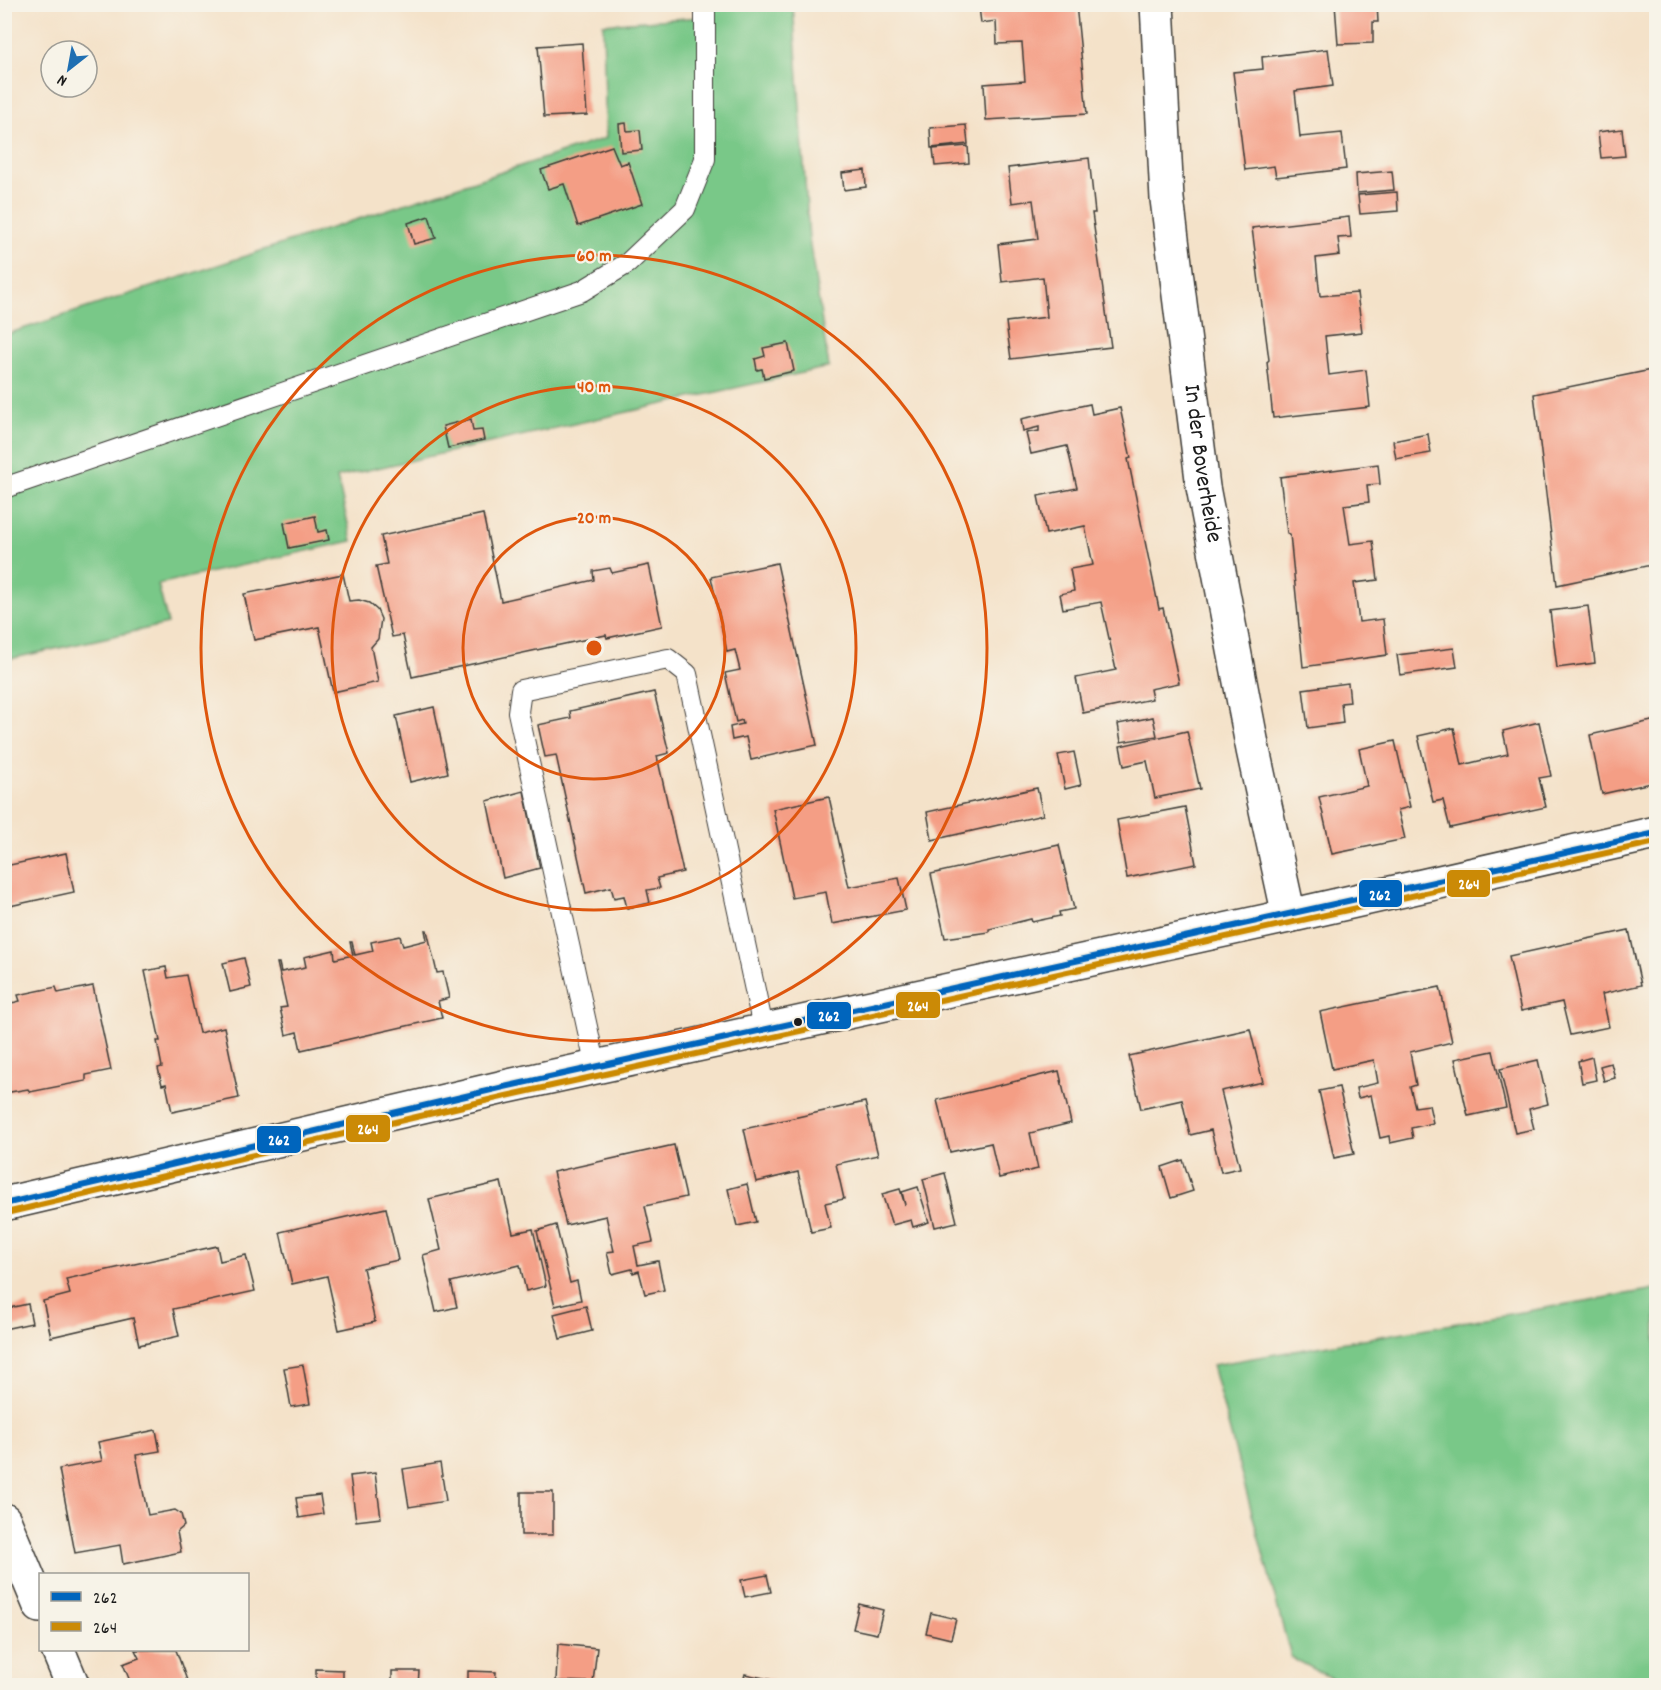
<svg xmlns="http://www.w3.org/2000/svg" width="1661" height="1690" font-family="Dekko,sans-serif">
	<rect width="100%" height="100%" fill="#f7f3e8"/>
	<filter id="ink" filterUnits="userSpaceOnUse"><feTurbulence type="fractalNoise" baseFrequency=".0167" numOctaves="2"/><feDisplacementMap in="SourceGraphic" scale="12" xChannelSelector="R" yChannelSelector="G"/><feConvolveMatrix kernelMatrix="1 2 1 2 8 2 1 2 1" color-interpolation-filters="sRGB"/></filter>
	<filter id="wash" filterUnits="userSpaceOnUse"><feTurbulence type="fractalNoise" baseFrequency=".008" numOctaves="4" result="noise"/><feDisplacementMap in="SourceGraphic" scale="24" xChannelSelector="R" yChannelSelector="G"/><feGaussianBlur stdDeviation="1.35" result="paint"/><feColorMatrix in="noise" values="0 0 0 0 0 0 0 0 0 0 0 0 0 0 0 0 0 1.4 0 .05"/><feComposite in="paint" operator="in"/></filter>
	<g filter="url(#wash)">
		<rect width="100%" height="100%" fill="#f4e2c9"/>
		<!-- green -->
		<path fill="#79c888" stroke="#4a7252" stroke-width="1.5" d="M702 5H793L809 239 829 367 337 477 352 541 158 584 168 624 5 660 4 335 606 138 603 24 702 17Z
			M1656 1289V1685H1344L1291 1657 1212 1365Z"/>
		<g id="blocks">
			<!-- building -->
			<path fill="#f49e85" d="M1005 4H1076L1087 114 986 120 984 84 1025 81 1022 43 997 44 996 21 981 23 979 7Z
				M1335 4H1377L1378 22H1373V43L1338 44Z
				M582 43 587 115 544 117 538 46Z
				M1328 49 1333 86 1295 91 1300 137 1342 133 1346 169 1276 177 1274 166 1245 170 1233 72 1263 69 1262 57Z
				M626 123 627 131 640 130 642 150 621 152 619 124Z
				M966 125 968 144 931 148 930 128Z
				M1622 129 1625 156 1601 158 1598 132Z
				M612 146 620 165 628 162 642 204 578 226 564 184 548 189 541 170Z
				M968 146 969 163 935 166 933 149Z
				M1089 158 1095 213H1092L1111 347 1011 359 1006 322 1047 317 1043 277 1002 282 998 244 1038 239 1033 200 1012 203 1008 168Z
				M865 170 866 187 844 190 842 173Z
				M1392 171 1394 190 1357 193 1356 174Z
				M1397 192 1398 211 1360 214 1358 195Z
				M429 216 436 238 414 244 408 223Z
				M1349 217 1351 237 1338 238 1340 255 1316 258 1318 278 1320 296 1357 293 1362 332 1325 336 1329 375 1366 370 1370 407 1273 418 1267 362 1269 360 1252 228Z
				M788 343 794 371 764 378 762 369 757 370 755 359 765 356 763 348Z
				M1656 369V564L1557 585 1534 394Z
				M1090 404 1092 414 1120 408 1131 458 1128 459 1159 609 1163 608 1179 683 1150 689 1152 699 1083 713 1076 678 1116 670 1101 602 1063 609 1060 594 1074 591 1070 569 1093 565 1085 526 1046 534 1038 496 1077 488 1067 446 1031 454 1026 433 1039 431V427L1023 431 1021 419Z
				M471 419 473 431 482 430 484 440 448 448 443 426Z
				M1428 434 1431 453 1396 459 1393 441Z
				M1378 464 1380 484 1367 485 1369 502 1344 505 1350 544 1373 541 1378 580 1354 583 1359 622 1383 619 1387 655 1303 667 1290 534 1287 533 1280 477Z
				M483 514 501 601 594 580 593 571 610 568 612 573 649 565 662 626 607 638 606 635 412 677 403 635 392 637 376 566 387 564 381 536Z
				M315 516 318 532 327 530 329 540 289 548 284 523Z
				M777 563 817 745 751 760 746 737 732 740 730 727 743 724 742 720 736 722 725 673 740 670 735 650 727 652 711 577Z
				M343 574 349 601 359 600 369 603 377 610 381 619 378 639 371 647 378 682 333 692 319 627 254 640 244 594Z
				M1588 606 1595 663 1557 668 1550 611Z
				M1454 648 1457 667 1400 675 1397 655Z
				M1348 683 1350 702 1341 703 1343 723 1308 728 1303 689Z
				M654 692 669 753 657 756 683 872 657 878 660 888 647 890 650 903 627 908 624 896 614 898 611 887 586 893 556 755 545 757 538 725 571 718 570 711Z
				M434 707 448 773 410 782 396 716Z
				M1153 717 1157 736 1121 742 1118 724Z
				M1656 720V782L1602 794 1590 735Z
				M1539 722 1551 776 1539 778 1546 807 1450 828 1443 800 1433 802 1418 736 1454 728 1462 765 1508 754 1503 731Z
				M1187 731 1200 789 1155 798 1147 761 1124 766 1120 746Z
				M1395 741 1410 807 1398 810 1405 839 1332 854 1319 797 1367 786 1359 749Z
				M1074 752 1081 785 1065 789 1058 755Z
				M1037 788 1043 815 932 840 927 812Z
				M524 791 540 868 503 878 487 801Z
				M829 797 849 887 899 878 906 910 832 924 826 892 792 898 773 809Z
				M1185 807 1196 864 1127 878 1117 820Z
				M1059 845 1074 909 1059 912 1060 916 1032 922 1031 919 989 929V932L945 938 931 874Z
				M66 853 74 892 5 907V866Z
				M425 930H427L437 973 443 972 449 998 438 1001 442 1018 301 1050 297 1032 286 1035 280 1008 287 1007 277 963H279L281 972 306 967 304 957 334 950 335 959 353 955 350 942H352L355 955 373 951 371 942 400 936 403 946 427 940Z
				M1629 930 1641 985 1602 994 1609 1027 1570 1035 1562 1002 1521 1011 1509 956Z
				M244 958 251 987 230 992 223 963Z
				M166 967 168 978 186 975 199 1033 224 1027 239 1098 172 1112 166 1084 162 1085 158 1068 162 1067 157 1041H160L145 971Z
				M93 986 111 1070 86 1075V1081L30 1092 28 1089 4 1093V1005L20 1001 18 995 56 987 58 993Z
				M1440 987 1452 1042 1410 1052 1416 1085 1410 1087 1415 1107 1429 1105 1433 1123 1411 1128 1413 1138 1390 1143 1389 1136 1380 1138 1371 1095 1358 1098 1356 1088 1378 1083 1374 1060 1332 1069 1320 1012Z
				M1250 1029 1263 1082 1221 1091 1240 1168 1221 1172 1211 1130 1190 1135 1182 1100 1141 1109 1129 1056Z
				M1493 1051 1506 1108 1468 1116 1455 1059Z
				M1592 1057 1596 1080 1582 1083 1578 1061Z
				M1538 1060 1548 1104 1529 1109 1534 1129 1515 1133 1500 1069Z
				M1611 1063 1615 1078 1604 1081 1600 1066Z
				M1059 1071 1071 1123 1030 1133 1038 1169 999 1178 991 1143 950 1152 937 1100Z
				M1339 1087 1354 1154 1334 1158 1319 1091Z
				M865 1102 878 1155 836 1164 844 1199 825 1203 831 1228 811 1232 798 1172 756 1182 744 1129Z
				M674 1145 686 1197 645 1206 653 1242 634 1246 638 1265 658 1261 664 1290 645 1294 639 1271 633 1273 632 1269 612 1274 607 1252 614 1251 606 1216 566 1225 553 1172Z
				M1183 1160 1193 1191 1171 1198 1162 1167Z
				M945 1173 957 1222 935 1227 923 1179Z
				M501 1182 513 1233 533 1229 546 1286 526 1291 520 1265 451 1282 457 1307 436 1312 423 1255 441 1250 429 1199Z
				M747 1184 756 1222 737 1226 728 1189Z
				M918 1187 929 1222 913 1227 911 1220 892 1225 882 1194 900 1189 905 1205 902 1192Z
				M386 1208 398 1260 363 1268 375 1322 339 1330 327 1276 292 1284 280 1232Z
				M556 1225 570 1283 577 1281 581 1300 555 1306 537 1231Z
				M217 1246 220 1261 246 1255 255 1291 173 1309 179 1336 139 1345 133 1318 51 1337 43 1301 70 1294 66 1279Z
				M28 1304 32 1323 4 1329V1309Z
				M586 1306 592 1331 560 1339 554 1314Z
				M303 1365 310 1404 291 1407 284 1368Z
				M156 1430 160 1451 136 1455 144 1496 148 1515 175 1510 181 1514 184 1526 177 1532 181 1552 123 1564 120 1545 75 1553 59 1469 102 1461 98 1442Z
				M440 1463 446 1501 409 1507 403 1469Z
				M375 1473 381 1518 356 1521 350 1476Z
				M521 1492H553V1535H521Z
				M320 1495 323 1514 299 1518 296 1498Z
				M767 1575 771 1592 745 1597 741 1580Z
				M859 1604 883 1610 877 1634 853 1629Z
				M931 1613 956 1619 951 1639 926 1633Z
				M558 1644 597 1648 593 1682 556 1681Z
				M135 1650H176L189 1686H132L123 1664 139 1658Z
				M316 1669 343 1670V1686H316Z
				M392 1671H419L418 1686H392Z
				M468 1671 496 1672 495 1686H468Z
				M745 1674 773 1680 771 1686H742Z
				M621 1678 647 1683 646 1686H620Z"/>
		</g>
	</g>
	<g filter="url(#ink)">
		<use href="#blocks" fill-opacity="0" stroke="#3c3a36" stroke-width="1.5"/>
		<g fill="none" stroke-linecap="round" stroke-linejoin="round">
			<defs>
				<path id="service" d="M4 488 582 291 628 263 685 209 705 159V4
					M596 1068 518 712 521 690 668 659 687 674 764 1032"/>
				<g id="minor">
					<path id="s1" d="M1157 4 1167 199 1203 487 1253 750 1289 916"/>
					<path d="M4 1520 40 1606"/>
					<path d="M58 1650 73 1686"/>
				</g>
				<path id="secondary" d="M4 1204 504 1087 1289 916 1656 833"/>
			</defs>
			<!-- service casing -->
			<use href="#service" stroke="#3c3a36" stroke-width="22"/>
			<!-- minor casing -->
			<use href="#minor" stroke="#3c3a36" stroke-width="36"/>
			<!-- secondary casing -->
			<use href="#secondary" stroke="#3c3a36" stroke-width="36"/>
			<!-- service -->
			<use href="#service" stroke="#fff" stroke-width="20"/>
			<!-- minor -->
			<use href="#minor" stroke="#fff" stroke-width="33"/>
			<!-- secondary -->
			<use href="#secondary" stroke="#fff" stroke-width="33"/>
			<defs>
				<path id="bus-1" d="M4 1204 504 1087 1656 833"/>
				<path id="bus-2" d="M6 1213 506 1096 1656 842"/>
			</defs>
			<!-- bus-1 casing -->
			<use href="#bus-1" stroke="#f7f3e8" stroke-width="10"/>
			<!-- bus-2 casing -->
			<use href="#bus-2" stroke="#f7f3e8" stroke-width="10"/>
			<!-- bus-1 -->
			<use href="#bus-1" stroke="#0065bd" stroke-width="6"/>
			<!-- bus-2 -->
			<use href="#bus-2" stroke="#cb8a06" stroke-width="6"/>
		</g>
	</g>
	<!-- distance rings -->
	<g fill="none" stroke="#de560d" stroke-width="3">
		<circle cx="594" cy="648" r="131"/>
		<circle cx="594" cy="648" r="262"/>
		<circle cx="594" cy="648" r="393"/>
	</g>
	<!-- markers -->
	<circle fill="#1c1c1c" stroke="#f7f3e8" stroke-width="2" cx="798" cy="1022" r="5"/>
	<g text-anchor="middle" dominant-baseline="central" stroke-width="4.5" stroke-linejoin="round" paint-order="stroke">
		<!-- street labels -->
		<g font-size="24" fill="#1c1c1c" stroke="#f7f3e8">
			<text stroke="none"><textPath href="#s1" startOffset="462">In der Boverheide</textPath></text>
		</g>
	</g>
	<circle cx="594" cy="648" r="9" fill="#de560d" stroke="#f7f3e8" stroke-width="3"/>
	<g font-size="18" text-anchor="middle" font-weight="bold" fill="#de560d" stroke="#f7f3e8" stroke-width="4.5" stroke-linejoin="round" paint-order="stroke">
		<text x="594" y="261">60 m</text>
		<text x="594" y="392">40 m</text>
		<text x="594" y="523">20 m</text>
	</g>
	<g stroke="#f7f3e8" stroke-width="2">
		<rect x="1446" y="869" width="45" height="29" rx="6" fill="#cb8a06"/>
		<rect x="1358" y="879" width="45" height="29" rx="6" fill="#0065bd"/>
		<rect x="895" y="991" width="46" height="28" rx="6" fill="#cb8a06"/>
		<rect x="806" y="1001" width="46" height="29" rx="6" fill="#0065bd"/>
		<rect x="345" y="1114" width="46" height="29" rx="6" fill="#cb8a06"/>
		<rect x="256" y="1125" width="46" height="29" rx="6" fill="#0065bd"/>
	</g>
	<g font-size="16" text-anchor="middle" font-weight="bold" fill="#fff">
		<text x="1469" y="889">264</text>
		<text x="1380" y="900">262</text>
		<text x="918" y="1011">264</text>
		<text x="829" y="1021">262</text>
		<text x="368" y="1134">264</text>
		<text x="279" y="1145">262</text>
	</g>
	<!-- margin -->
	<rect width="1661" height="1690" fill="none" stroke="#f7f3e8" stroke-width="24"/>
	<!-- legend -->
	<rect x="39" y="1573" width="210" height="78" fill="#f7f3e8" stroke="#9f9d96" stroke-width="1.5"/>
	<rect x="51" y="1592" width="30" height="9" fill="#0065bd" stroke="#9f9d96" stroke-width="1.5"/>
	<text x="93" y="1603" font-size="18" fill="#1c1c1c">262</text>
	<rect x="51" y="1622" width="30" height="9" fill="#cb8a06" stroke="#9f9d96" stroke-width="1.5"/>
	<text x="93" y="1633" font-size="18" fill="#1c1c1c">264</text>
	<!-- north arrow -->
	<g transform="translate(69 69) rotate(211)"><circle r="28" fill="#f7f3e8" stroke="#9f9d96" stroke-width="1.5"/>
	<path d="M0-4.5L10 22L0 15L-10 22Z" fill="#1f6fb2"/>
	<text y="-9" font-size="16" font-weight="bold" text-anchor="middle" fill="#1c1c1c">N</text>
	</g>
</svg>
